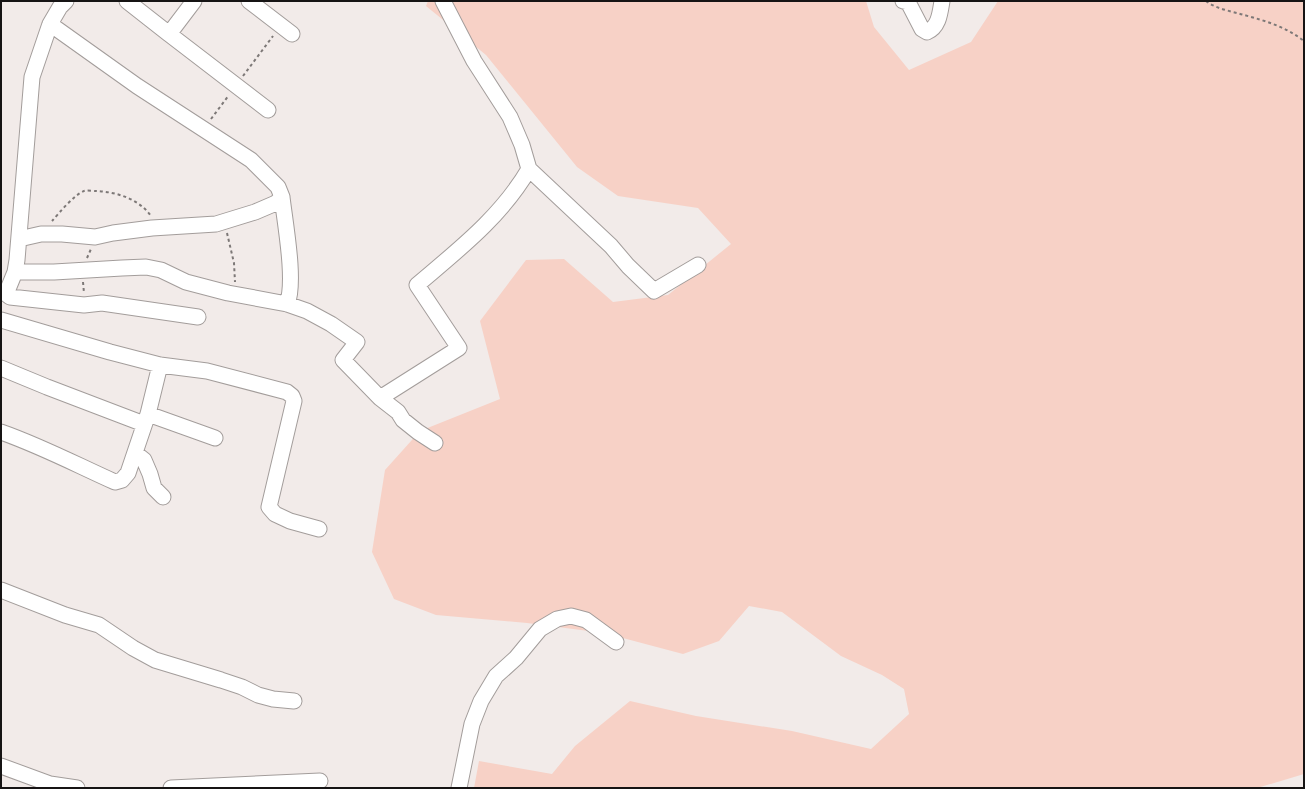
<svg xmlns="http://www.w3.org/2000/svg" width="1305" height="789" font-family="'Source Serif 4',serif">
	<rect width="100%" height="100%" fill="#f2ebe9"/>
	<!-- green -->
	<path fill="#f7d1c6" d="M428 1H866L874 27 909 70 971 42 998 1H1304V774L1257 788H474L479 761 552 774 575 746 630 701 696 716 792 731 871 749 909 714 904 689 882 675 841 656 782 612 749 606 719 641 683 654 604 633 527 623 436 615 394 599 372 552 385 470 420 431 500 399 480 321 526 260 564 259 613 302 668 295 731 244 698 208 618 196 577 167 486 55 426 6Z"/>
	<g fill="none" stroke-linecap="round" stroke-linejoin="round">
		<defs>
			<path id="minor" d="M66 1 60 7 50 24 32 77 17 260 15 272 6 294 10 297 84 305 102 303 198 317
				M127 1 169 34 194 1
				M249 1 292 34
				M443 1 474 61 510 117 522 145 529 169
				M903 1 908 2 922 29 927 32C939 27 940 13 942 1
				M169 34 268 110
				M282 197C285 223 296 282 287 304
				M19 239 41 234H62L95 237 113 233 152 228 216 224 255 212 276 203 282 197 278 187 251 160 137 86 50 24
				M15 272H54L122 268 146 267 161 270 186 282 228 293 287 304 307 311 331 324 357 342 343 360 380 398 398 412 403 420 418 432 435 443
				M1 320 110 352 160 365 207 371 287 392 292 396 294 401 269 507 275 514 290 521 319 529
				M1 368 47 387 144 424
				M380 398 459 348 417 285C458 250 501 217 529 169L611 246 628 266 654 291 698 265
				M148 414 215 438
				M1 432C41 446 77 465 115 482L122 480 128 473 148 414 160 365
				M135 453 144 460 150 474 154 488 163 497
				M1 590 65 615 99 625 133 648 155 660 221 680 242 687 258 695 273 699 294 701
				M1 766 50 784 77 788
				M171 788 320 781
				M459 788 472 724 481 701 496 676 516 658 540 629 557 619 571 616 586 620 616 642"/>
		</defs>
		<!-- minor casing -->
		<use href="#minor" stroke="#a39d9b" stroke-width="17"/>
		<!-- path -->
		<path stroke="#7d7877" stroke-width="2" stroke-dasharray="3 3" stroke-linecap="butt" d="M1206 1C1216 9 1231 11 1244 15 1266 21 1286 27 1304 41
			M243 76 273 36
			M211 119 229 95
			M52 221C59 213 74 195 84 191 87 190 93 191 96 191 117 192 139 199 151 216
			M227 233 234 263 235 282
			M87 258 91 249
			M83 282 84 293"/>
		<!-- minor -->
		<use href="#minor" stroke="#fff" stroke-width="15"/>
	</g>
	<!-- border -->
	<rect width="1305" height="789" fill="none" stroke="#161414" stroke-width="4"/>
</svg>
